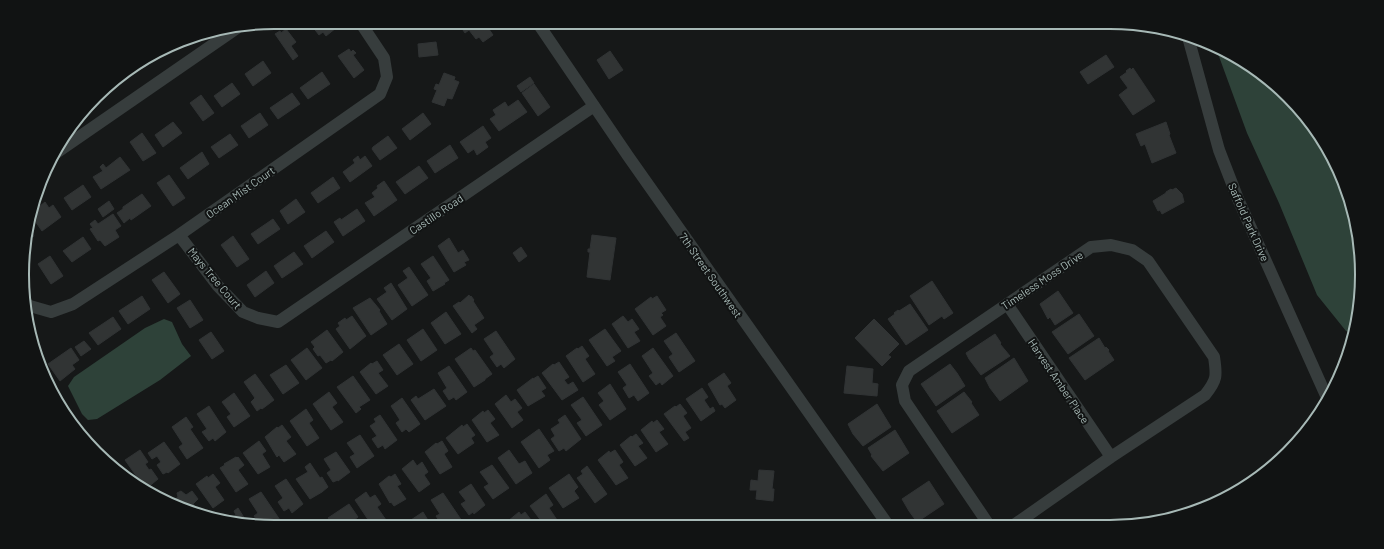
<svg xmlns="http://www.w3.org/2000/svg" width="1384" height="549" font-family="Barlow,sans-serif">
	<rect width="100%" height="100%" fill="#161818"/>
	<!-- water -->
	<path fill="#2e4239" d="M1217 51 1263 74 1328 148 1360 242 1354 334 1346 331 1317 295 1279 203 1247 133Z
		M164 319 172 322 182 344 191 356 160 380 97 419 88 420 82 414 68 386 74 377 145 328Z"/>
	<!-- building -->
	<path fill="#313434" stroke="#303334" d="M309 22H331L336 28 326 36 323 32 319 35Z
		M468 22H484L493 35 483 42 479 37 476 39 469 30 465 33 461 27Z
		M286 29 296 42 291 46 298 56 293 60 275 34 280 31 281 33Z
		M436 42 438 55 419 57 418 44Z
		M349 49 351 52 353 50 356 53 353 55 364 70 354 78 338 56Z
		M610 51 623 70 609 79 597 60Z
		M1106 55 1114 67 1088 84 1080 72Z
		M263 61 271 73 253 86 245 74Z
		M1130 68 1131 70 1133 68 1155 101 1133 115 1119 95 1128 88 1120 77 1127 72 1126 71Z
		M322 72 330 84 308 99 300 88Z
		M444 73 455 77 454 80 459 82 452 99 447 98 444 106 432 102 437 90 434 89 436 84 439 85Z
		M530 77 534 83 521 92 517 86Z
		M232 83 240 94 222 107 214 96Z
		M534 84 550 107 538 116 522 93Z
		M292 93 300 104 278 119 270 108Z
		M201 95 214 113 203 121 190 103Z
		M518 100 527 112 499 131 490 119 496 115 493 110 505 102 508 107Z
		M260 113 268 125 249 138 241 126Z
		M423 113 431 124 410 140 402 129Z
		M173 122 182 133 163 147 155 135Z
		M1166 122 1170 134 1169 135 1176 153 1152 163 1145 144 1141 146 1136 134Z
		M483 126 491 138 485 142 488 147 477 155 474 149 468 153 460 142Z
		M142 133 156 153 143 161 130 142Z
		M230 134 238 145 219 158 211 147Z
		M388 136 397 148 380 160 372 149 373 147Z
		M450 145 458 158 435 173 427 161Z
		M202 152 209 164 188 179 180 168Z
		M358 156 360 160 365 156 372 166 350 182 343 172 355 163 353 160Z
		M120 157 130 170 101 189 93 177 103 171 100 167 103 164 106 168Z
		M419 166 428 178 405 194 396 182Z
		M169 175 185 198 173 206 157 183Z
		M333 177 340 188 318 203 311 193Z
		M384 181 397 200 374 216 365 203 375 197 372 193 378 188 377 186Z
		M83 185 91 197 72 210 64 198Z
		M1176 188 1182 194 1184 202 1162 214 1160 210 1158 211 1153 201 1166 193V192L1171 189 1172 190Z
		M142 194 151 206 131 220 130 218 124 223 117 213 123 209V207Z
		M296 199 305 212 288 224 280 211Z
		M109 201 114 209 103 217 98 209Z
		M45 202 49 208 53 205 61 217 42 231 33 218 34 217 33 215 37 203 40 206Z
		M357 209 365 221 343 236 334 222 340 218 341 220Z
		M113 214 121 226 115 230 119 237 105 246 100 240 98 241 90 229 93 228 90 224 95 220 98 224Z
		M273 219 280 229 258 244 251 234Z
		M29 228 34 236 24 242V241Z
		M326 231 334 242 312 258 304 246Z
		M592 235 616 238 610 280 587 277 590 252H588V249H590Z
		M233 236 249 259 237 267 221 245Z
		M83 237 91 249 72 262 63 251Z
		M449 238 458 253 463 250 469 260 464 262 466 265 454 272 438 246Z
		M521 247 527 256 519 262 513 253Z
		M294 252 303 264 282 278 274 266Z
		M50 256 63 276 51 284 38 264Z
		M433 256 449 280 444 283 445 284 433 291 427 281 431 278 421 264Z
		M409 267 428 295 412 306 398 285 408 278 403 271Z
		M266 271 274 283 255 297 247 285Z
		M164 272 180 294 168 303 152 280Z
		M932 281 953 313 944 319 942 316 929 325 910 296Z
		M391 283 407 309 392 320 377 299 387 292 384 288Z
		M1058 291 1073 313 1055 325 1050 317 1048 319 1040 304Z
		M469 295 470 297 471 296 474 300 473 301 484 318 474 325 477 329 472 333 453 306 459 302 460 303Z
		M142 296 150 309 128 324 119 311Z
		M657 296 666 310 661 313 663 315 660 317 666 326 653 335 635 309 651 297 652 299Z
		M370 298 380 310 379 311 387 324 371 335 353 308Z
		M190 300 203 320 190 328 177 308Z
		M910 304 928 330 906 345 888 319 895 314 894 313 898 310 899 311Z
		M446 312 461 334 445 344 431 323Z
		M1079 314 1094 336 1068 354 1052 332Z
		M352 316 366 336 350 349 336 329 340 326 338 323 345 318 346 320Z
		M623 316 628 322 632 319 639 329 634 332 640 341 628 348 612 324Z
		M113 317 121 329 98 345 89 333Z
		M874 319 899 344 888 355 891 357 882 366 855 338Z
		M423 329 437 350 421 361 407 340Z
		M605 329 621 351 612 357 615 361 607 366 589 340Z
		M327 330 343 352 332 361 331 360 326 363 320 355 318 356 313 349 315 347 311 342Z
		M496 331 515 359 504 368 501 364 497 367 490 357 494 354 484 339Z
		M211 332 224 351 212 359 199 340Z
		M676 333 695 361 679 372 669 357 673 354 664 341Z
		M995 334 1001 343 1000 344 1010 356 981 375 969 359 966 353Z
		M1099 338 1105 348 1106 347 1109 350 1108 351 1114 360 1085 380 1069 358Z
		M84 341 91 349 81 356 75 347Z
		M399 344 413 364 397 375 383 355Z
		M582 346 589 356 585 359 595 374 583 382 566 356 577 348 578 349Z
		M71 348 79 360 72 365 75 369 60 381 48 364Z
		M307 348 322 368 306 380 291 360Z
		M471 348 473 351 475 350 492 374 485 379V380L474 387 455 359Z
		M653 348 673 376 662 385 660 382 656 385 649 376 653 373 642 356Z
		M1014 358 1028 381 1000 401 990 388 985 378Z
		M377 361 383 370 378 373 388 386 376 394 360 372 371 363 372 364Z
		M559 362 569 377 564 380 568 385 573 382 578 390 562 400 542 373 553 364 554 365Z
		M630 364 649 393 638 401 634 395 629 398 623 388 627 385 618 372Z
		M950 364 957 373 965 386 936 406 921 384Z
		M286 365 299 383 283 394 270 375Z
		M449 366 467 392 456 400 454 397 449 400 443 391 447 388 438 373Z
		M847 366 873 369 872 383 878 384 877 396 844 393Z
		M724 373 731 383 727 386 736 400 725 408 722 404 720 405 708 384Z
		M255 374 274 400 262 409 261 408 257 411 251 402 255 398 244 382Z
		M353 376 370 400 359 407 361 409 356 413 337 387Z
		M538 376 546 388 541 391 545 396 528 406 517 390 533 378V379Z
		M610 384 626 409 610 420 599 405 604 401 598 393Z
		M702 388 708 397 704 400 710 409 713 407 715 411 701 421 686 399Z
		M434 389 446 406 425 420 411 400 416 396 418 399Z
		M329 392 337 403 332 407 343 422 331 430 313 404Z
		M964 392 972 402 971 403 979 415 952 433 937 411Z
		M234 393 250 416 234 427 227 417 231 414 222 402Z
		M506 395 511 402 515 399 522 408 517 412 523 420 512 428 495 404Z
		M583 397 602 425 586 436 577 423 582 420 571 405Z
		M402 398 420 424 409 432 406 429 402 432 396 423 400 420 391 406Z
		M680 404 687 413 683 416 691 428 685 432 689 438 684 441 664 414 675 406 676 407Z
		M877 404 891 427 863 446 853 434 848 424Z
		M209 406 226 432 215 441 213 438 209 441 202 432 207 429 197 414Z
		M306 409 313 420 309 423 319 438 307 446 290 421Z
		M488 410 495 419 490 423 499 435 487 442 472 420 483 411 484 413Z
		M380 415 397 440 385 449 383 445 378 448 372 439 377 436 370 426 376 422 374 419Z
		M565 415 581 439 566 451 564 448 559 451 551 439 555 436 551 429 560 423 558 420Z
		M186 417 193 427 190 429 203 448 187 459 179 447 183 444 172 427Z
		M657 420 664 429 659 432 668 444 656 452 641 430 652 421 653 423Z
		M467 424 475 435 471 438 474 443 458 454 446 438 462 425 463 427Z
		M282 425 291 437 286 441 296 454 284 462 279 455 277 457 265 437 277 427 278 428Z
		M539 429 554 451 547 455 550 460 539 468 521 442Z
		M895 430 909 453 883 471 871 456 872 455 868 448Z
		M636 434 643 443 638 446 647 458 635 466 620 445 631 436 632 437Z
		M360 435 374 456 357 468 350 457 355 454 347 443Z
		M259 441 266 451 262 454 270 467 258 474 243 453Z
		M442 441 448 451 444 454 452 467 440 474 425 452 436 443 437 444Z
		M164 442 180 464 168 473 167 472 163 474 157 465 161 462 157 456 152 459 148 453Z
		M140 450 148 462 145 464 149 470 151 469 158 479 147 488 134 481 133 480 137 477 125 460Z
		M509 450 519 464 525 461 532 473 516 484 498 458Z
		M615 450 623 462 619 465 628 478 616 485 598 460 609 451 610 453Z
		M336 452 350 472 338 481V480L333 482 327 473 331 470 324 459Z
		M236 457 237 458 238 457 244 465 238 470 248 484 236 492 220 468 225 465 224 464Z
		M413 460 417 466 422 462 428 472 424 475 430 484 419 492 402 469Z
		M310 463 320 478 322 477 328 487 322 492 310 499 296 479 308 472 305 467Z
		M492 465 509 488 493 499 484 487 489 484 480 472Z
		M587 466 607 494 595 503 577 478 583 474 581 471Z
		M759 470 774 471 772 489H774L773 501 756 499 757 490H750L751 480 758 481Z
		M213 474 220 483 215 487 224 500 213 508 196 484 207 476 208 478Z
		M395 474 401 484 397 486 406 499 394 506 391 502 390 503 379 484 389 476 391 477Z
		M569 474 578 487 574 491 579 498 563 508 549 488Z
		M286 479 303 504 292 513 289 508 284 511 278 502 283 498 275 486Z
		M929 481 944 504 917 522 909 511 902 499Z
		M471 484 485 505 474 514 473 512 469 515 461 504 466 501 459 492Z
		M181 491 186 495 192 491 198 499 193 504 200 514 173 501 178 497 177 493Z
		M261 492 280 520 272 527 267 526 264 523 260 525 254 516 258 513 249 499Z
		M366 492 370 498 375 495 381 504 377 507 386 520 376 527H373L355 500Z
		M443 493 462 521 455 527H449L448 525 443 527 436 516 440 514 431 500Z
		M546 494 553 505 549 508 557 520 551 524 553 526H545L530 506Z
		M349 504 358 517 354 520 359 527H335L328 518Z
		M238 508 248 524 229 520 236 515 234 511Z
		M423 512 432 527H415L411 520Z
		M519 512 521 515 525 512 531 520 527 524 529 526H512L508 521Z"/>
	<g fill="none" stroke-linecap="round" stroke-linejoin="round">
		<!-- street -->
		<path stroke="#373d3d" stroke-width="12" d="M537 22 628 156 888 525
			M1188 37 1219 150 1238 199 1328 400
			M53 155 237 28
			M179 235 218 286 243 312 258 318 278 322 594 106
			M26 303 30 306 51 312 73 304 179 235 380 94 387 77 384 58 360 22
			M1007 304 1111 457
			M989 525 905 401 902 385 909 371 1091 247 1111 245 1132 250 1148 261 1214 357C1217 376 1217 380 1205 395L1111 457 1014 525"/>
	</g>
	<g text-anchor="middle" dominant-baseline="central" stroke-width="4" stroke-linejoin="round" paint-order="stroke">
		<!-- street labels -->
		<g font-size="11" fill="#a7b9b6" stroke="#111313">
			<text transform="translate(240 192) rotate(-35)">Ocean Mist Court</text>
			<text transform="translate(436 214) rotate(-34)">Castillo Road</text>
			<text transform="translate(1249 222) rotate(66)">Saffold Park Drive</text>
			<text transform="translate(711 275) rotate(55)">7th Street Southwest</text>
			<text transform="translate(215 278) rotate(50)">Mays Tree Court</text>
			<text transform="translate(1042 280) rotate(-34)">Timeless Moss Drive</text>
			<text transform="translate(1059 381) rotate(56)">Harvest Amber Place</text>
		</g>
	</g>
	<!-- crop -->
	<path d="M0 0H1384V549H0ZM274 29H1110A245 245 0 0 1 1355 274V275A245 245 0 0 1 1110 520H274A245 245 0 0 1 29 275V274A245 245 0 0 1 274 29Z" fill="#111313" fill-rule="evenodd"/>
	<path fill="none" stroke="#a7b9b6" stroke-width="2" d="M274 29H1110A245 245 0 0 1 1355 274V275A245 245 0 0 1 1110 520H274A245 245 0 0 1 29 275V274A245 245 0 0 1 274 29Z"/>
</svg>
